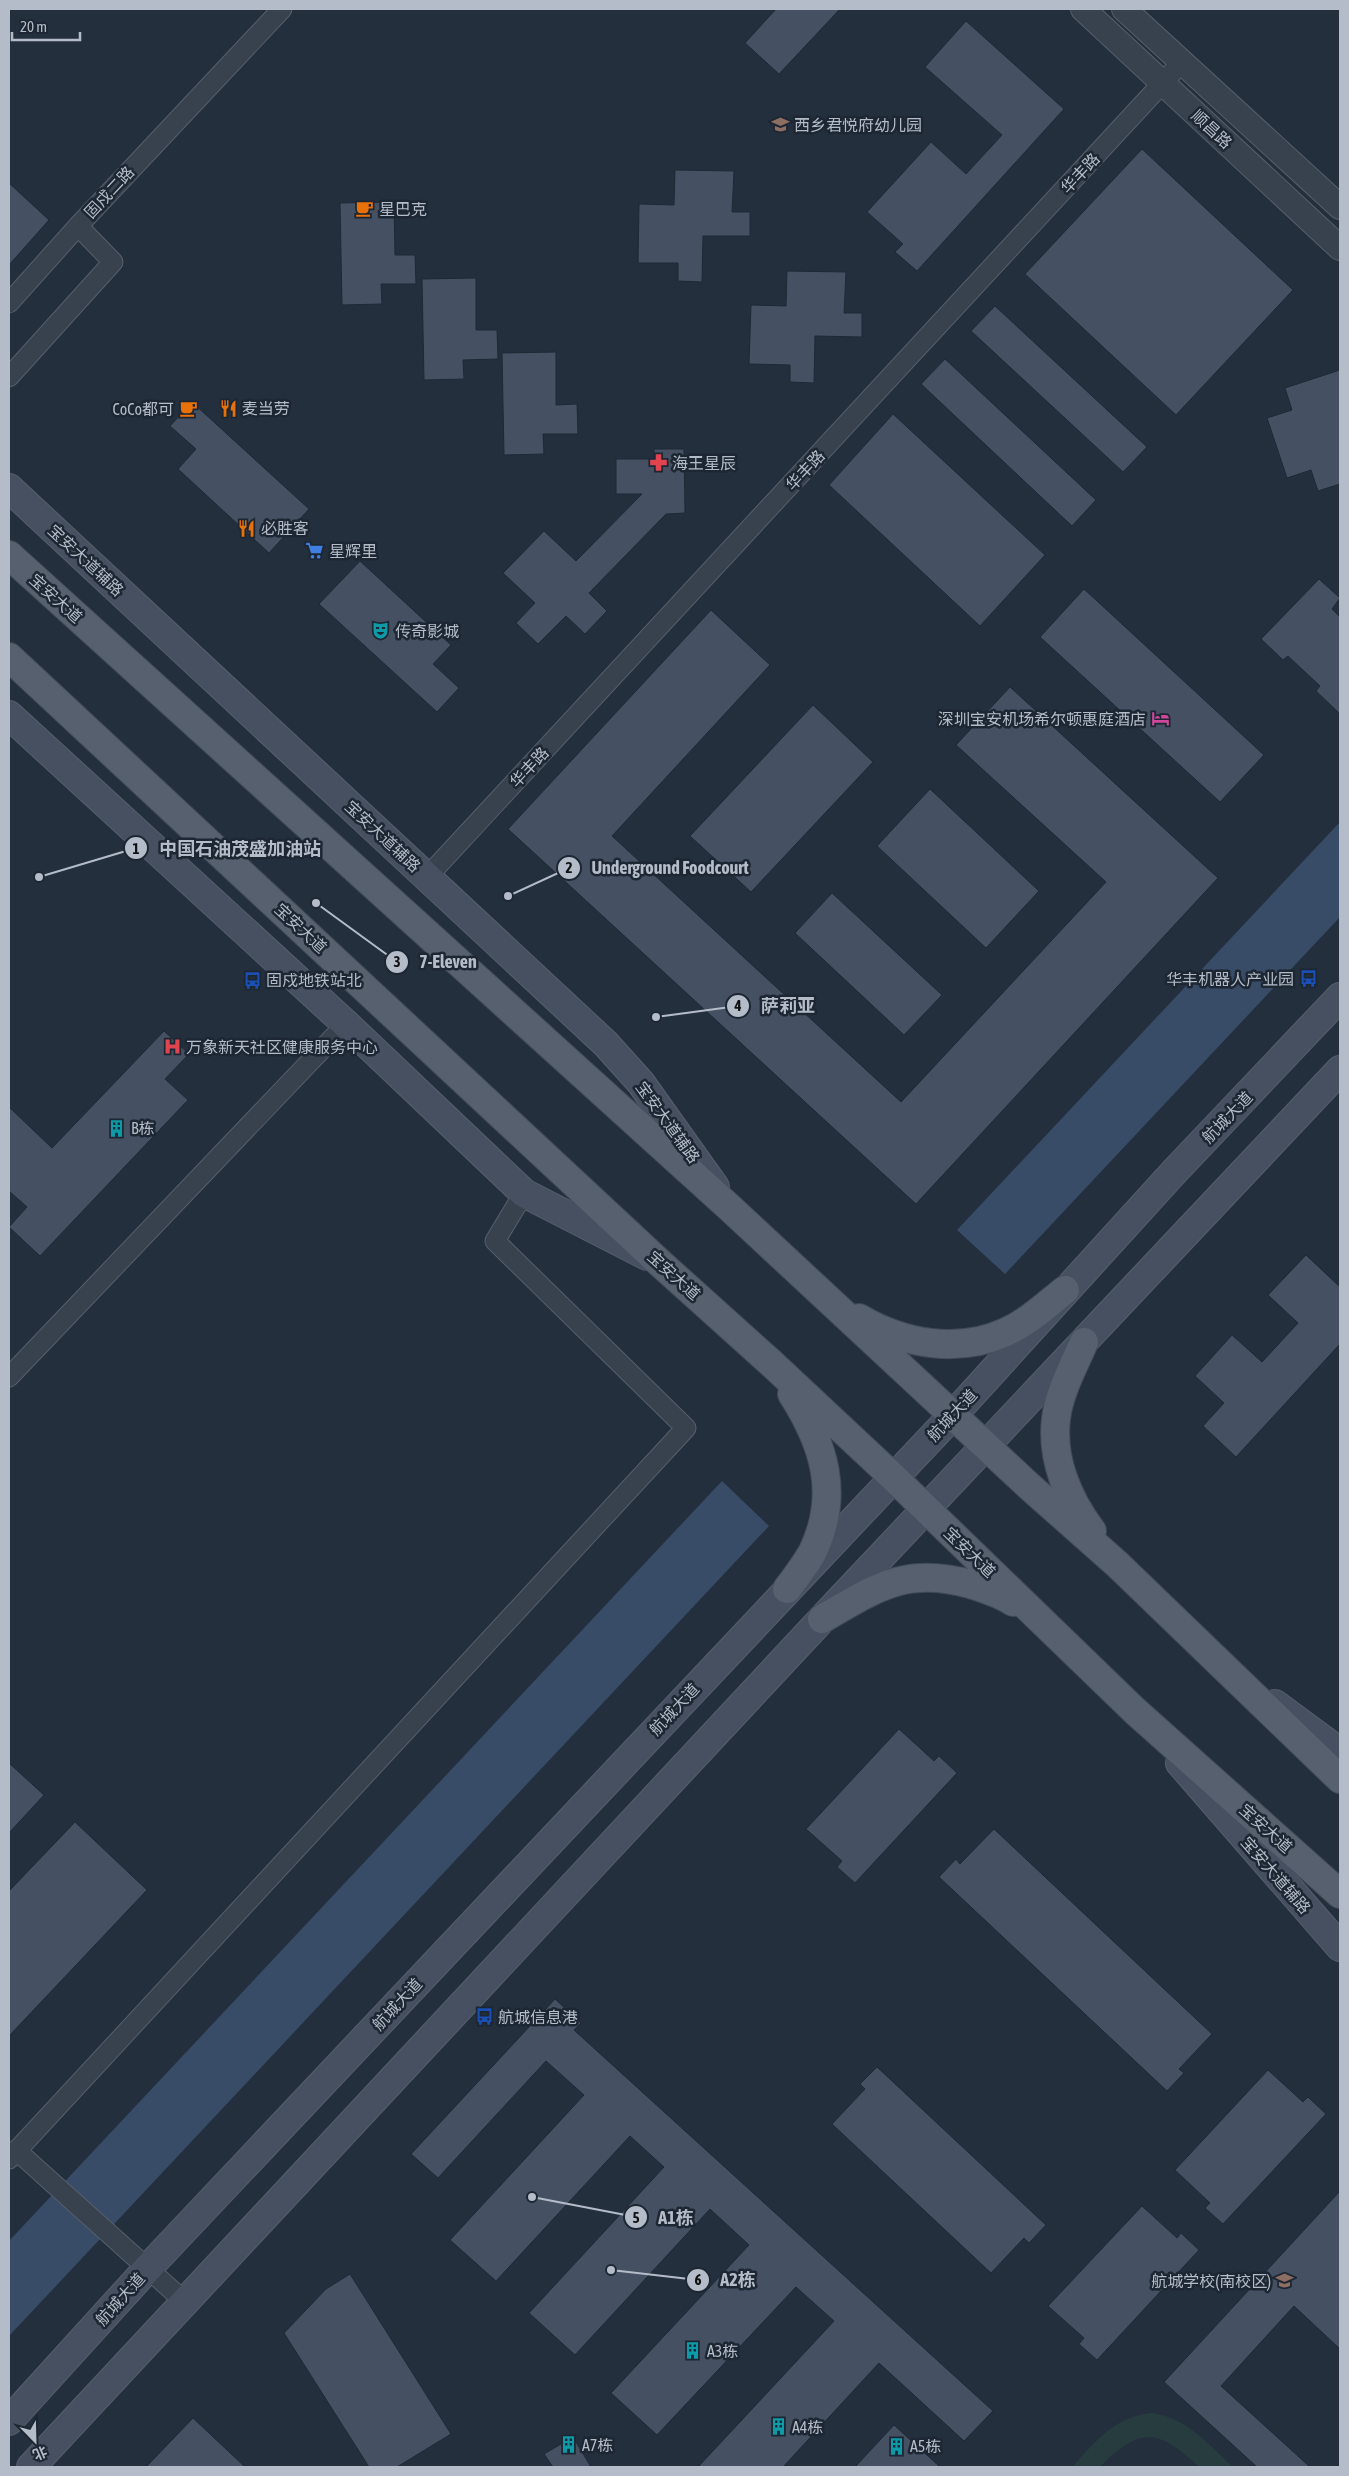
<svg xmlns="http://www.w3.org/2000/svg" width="1349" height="2476" font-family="'Asap Condensed','Noto Sans SC',sans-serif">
	<rect width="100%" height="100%" fill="#242f3e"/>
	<!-- green -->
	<path fill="#263c3f" d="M1151 2413C1186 2417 1208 2444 1233 2467H1199C1159 2429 1140 2426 1100 2467H1072C1095 2442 1114 2417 1151 2413Z"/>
	<!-- water -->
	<path fill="#394c67" d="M1340 822V917L1005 1274 957 1230Z
		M722 1481 769 1526 9 2336V2241Z"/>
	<!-- building -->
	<path fill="#455162" stroke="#1f2835" d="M776 9H840L779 74 745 43Z
		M966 21 1064 109 917 271 895 252 903 244 867 212 931 142 966 174 1002 135 925 67Z
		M1142 149 1293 290 1176 415 1025 274Z
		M675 170 734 171 732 212H750V236H703L702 282 678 281V263H638L639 204 674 205Z
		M9 183 49 220 9 265Z
		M394 202 395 255H415L416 284H381L382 304 342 305 340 203Z
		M787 271 846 272 844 313H862V337L815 336 814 383 790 382V365L749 364 751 305 786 306Z
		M476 278V330H497L498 359 463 360 464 379 424 380 422 279Z
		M995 306 1147 447 1123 472 971 331Z
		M556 352V405L577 404 578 434H543L544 454 504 455 502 353Z
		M945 359 1096 500 1072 526 921 384Z
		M1340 370V484L1318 491 1311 470 1287 478 1267 418 1292 410 1285 388Z
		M192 402 309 509 269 553 178 469 196 449 170 426Z
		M893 414 1045 555 980 626 829 485Z
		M654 449H684L685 513 666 514 589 593 607 611 585 634 566 616 538 644 516 623 535 603 503 573 544 531 576 561 642 494H616V459H654Z
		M360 561 451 645 433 664 459 688 437 712 319 604Z
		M1319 579 1340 598 1332 609 1340 617V714L1316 691 1320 686 1288 656 1283 660 1261 639Z
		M1084 589 1264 755 1220 802 1040 637Z
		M711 610 770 665 612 836 901 1102 1106 882 956 745 1010 687 1218 878 916 1204 508 829Z
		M813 705 873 762 751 892 690 836Z
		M930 789 1039 891 986 948 877 846Z
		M832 893 942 995 904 1035 795 933Z
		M164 1031 189 1054 165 1079 188 1100 40 1256 9 1227 27 1207 9 1191V1107L52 1148Z
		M1306 1255 1340 1287V1344L1236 1457 1203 1426 1224 1403 1195 1376 1232 1335 1262 1362 1298 1323 1268 1295Z
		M899 1729 934 1761 939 1756 957 1773 855 1883 837 1867 842 1861 806 1829Z
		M9 1763 44 1795 9 1833Z
		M75 1822 147 1890 9 2036V1891Z
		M994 1829 1212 2034 1179 2069 1184 2073 1167 2091 939 1877 956 1859 960 1864Z
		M555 1999 581 2023 574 2030 993 2411 964 2441 879 2363 783 2467H698L834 2321 796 2287 657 2435 611 2393 749 2245 710 2209 575 2355 529 2313 664 2167 630 2136 496 2281 450 2240 584 2095 546 2061 438 2178 411 2154Z
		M877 2067 1046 2225 1029 2243 1024 2238 991 2273 832 2124 865 2089 860 2084Z
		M1268 2070 1303 2102 1308 2097 1326 2114 1223 2224 1205 2208 1210 2203 1175 2170Z
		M1340 2191V2349L1294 2306 1221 2386 1310 2467H1257L1164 2382Z
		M1142 2206 1177 2238 1181 2233 1199 2250 1097 2360 1079 2344 1084 2338 1048 2306Z
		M350 2274 451 2434 397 2467H369L284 2333 326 2289Z
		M193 2418 245 2467H146Z
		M894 2425 940 2467H855Z
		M573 2437 591 2467H553L544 2454Z"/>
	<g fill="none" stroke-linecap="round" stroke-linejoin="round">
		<defs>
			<path id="minor" d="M9 303 78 226
				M9 377 113 262 78 226 282 9
				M427 877 1182 62
				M9 1377 346 1024
				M16 2150 185 2302
				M9 2159 686 1428 495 1241 524 1193"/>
			<path id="tertiary" d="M1083 9 1340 248
				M1124 9 1340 207"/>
			<path id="secondary" d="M9 488 606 1044 641 1083 715 1187
				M9 715 346 1024 524 1193 647 1256
				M1275 1704 1340 1752
				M1180 1763 1340 1947
				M9 2421 147 2269 954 1414 1174 1172 1340 997
				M31 2467 822 1619 1340 1070"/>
			<path id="primary" d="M9 555 730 1208 1030 1487 1117 1564 1340 1779
				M9 657 661 1264 770 1362 893 1477 1135 1711 1340 1894
				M859 1318C903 1344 958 1354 1006 1332 1028 1322 1046 1305 1065 1290
				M1084 1342C1074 1366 1059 1392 1056 1419 1051 1459 1068 1499 1092 1531
				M787 1589C796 1577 806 1564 813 1551 840 1494 824 1444 792 1394
				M822 1619C876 1588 905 1566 970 1584 985 1589 1000 1593 1013 1602"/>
		</defs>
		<!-- minor casing -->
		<use href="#minor" stroke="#565f6c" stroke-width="21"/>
		<!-- tertiary casing -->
		<use href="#tertiary" stroke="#565f6c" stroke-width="26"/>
		<!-- secondary casing -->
		<use href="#secondary" stroke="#565f6c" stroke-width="30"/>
		<!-- primary casing -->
		<use href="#primary" stroke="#414a57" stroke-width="30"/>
		<!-- minor -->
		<use href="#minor" stroke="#38414e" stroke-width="19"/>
		<!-- tertiary -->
		<use href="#tertiary" stroke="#38414e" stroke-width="24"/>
		<!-- secondary -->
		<use href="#secondary" stroke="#465061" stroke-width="28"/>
		<!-- primary -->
		<use href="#primary" stroke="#56606e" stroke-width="28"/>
	</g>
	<!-- icons -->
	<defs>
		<symbol id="school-bare" viewBox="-9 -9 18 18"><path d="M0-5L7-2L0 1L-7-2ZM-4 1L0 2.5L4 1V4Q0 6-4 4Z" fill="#8d6e63" stroke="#1d2633" stroke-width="2.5" paint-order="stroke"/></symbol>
		<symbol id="cafe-bare" viewBox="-9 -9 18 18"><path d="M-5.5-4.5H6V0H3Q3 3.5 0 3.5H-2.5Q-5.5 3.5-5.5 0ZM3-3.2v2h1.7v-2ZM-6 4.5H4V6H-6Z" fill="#e8710a" stroke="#1d2633" stroke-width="2.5" paint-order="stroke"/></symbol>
		<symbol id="restaurant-bare" viewBox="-9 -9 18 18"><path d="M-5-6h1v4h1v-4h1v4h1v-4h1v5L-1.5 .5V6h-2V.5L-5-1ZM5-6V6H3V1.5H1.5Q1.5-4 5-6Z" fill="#e8710a" stroke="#1d2633" stroke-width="2.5" paint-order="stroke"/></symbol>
		<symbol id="pharmacy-bare" viewBox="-9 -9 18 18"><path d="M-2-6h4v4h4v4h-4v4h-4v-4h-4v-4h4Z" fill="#e0444e" stroke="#1d2633" stroke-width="2.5" paint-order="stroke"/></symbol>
		<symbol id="supermarket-bare" viewBox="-9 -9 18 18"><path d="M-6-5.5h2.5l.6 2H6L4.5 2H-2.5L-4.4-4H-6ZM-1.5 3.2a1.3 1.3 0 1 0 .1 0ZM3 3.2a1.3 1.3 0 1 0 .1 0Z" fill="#3f7fe0" stroke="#1d2633" stroke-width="2.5" paint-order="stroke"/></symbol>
		<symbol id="theatre-bare" viewBox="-9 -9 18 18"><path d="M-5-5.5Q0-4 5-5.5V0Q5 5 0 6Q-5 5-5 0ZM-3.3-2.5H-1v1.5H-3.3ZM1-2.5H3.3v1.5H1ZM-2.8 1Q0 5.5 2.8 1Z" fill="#0f9aa8" stroke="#1d2633" stroke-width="2.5" paint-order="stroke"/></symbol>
		<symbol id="hotel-bare" viewBox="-9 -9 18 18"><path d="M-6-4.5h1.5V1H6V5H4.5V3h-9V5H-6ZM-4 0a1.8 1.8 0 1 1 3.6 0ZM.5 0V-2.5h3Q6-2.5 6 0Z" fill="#d1479c" stroke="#1d2633" stroke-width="2.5" paint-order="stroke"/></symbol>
		<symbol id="bus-bare" viewBox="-9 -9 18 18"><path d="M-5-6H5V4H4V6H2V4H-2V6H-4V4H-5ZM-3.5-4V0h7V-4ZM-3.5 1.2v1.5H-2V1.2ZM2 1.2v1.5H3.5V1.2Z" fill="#1a4fb4" stroke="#1d2633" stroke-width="2.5" paint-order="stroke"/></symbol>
		<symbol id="hospital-bare" viewBox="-9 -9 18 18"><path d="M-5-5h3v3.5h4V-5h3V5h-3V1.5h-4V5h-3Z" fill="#e0444e" stroke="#1d2633" stroke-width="2.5" paint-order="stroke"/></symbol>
		<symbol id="building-bare" viewBox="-9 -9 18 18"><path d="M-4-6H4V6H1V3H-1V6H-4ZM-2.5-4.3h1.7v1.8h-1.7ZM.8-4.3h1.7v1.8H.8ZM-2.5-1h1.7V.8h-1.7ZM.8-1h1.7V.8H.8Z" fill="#0f9aa8" stroke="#1d2633" stroke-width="2.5" paint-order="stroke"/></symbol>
	</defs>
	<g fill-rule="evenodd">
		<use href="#school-bare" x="768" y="112" width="25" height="25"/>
		<use href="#cafe-bare" x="352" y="196" width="25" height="25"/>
		<use href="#restaurant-bare" x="216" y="396" width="25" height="25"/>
		<use href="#cafe-bare" x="176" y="396" width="25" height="25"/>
		<use href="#pharmacy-bare" x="646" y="450" width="25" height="25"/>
		<use href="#restaurant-bare" x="234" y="516" width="25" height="25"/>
		<use href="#supermarket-bare" x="302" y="538" width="25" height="25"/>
		<use href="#theatre-bare" x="368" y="618" width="25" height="25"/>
		<use href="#hotel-bare" x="1148" y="706" width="25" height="25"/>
		<use href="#bus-bare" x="1296" y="966" width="25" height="25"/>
		<use href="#bus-bare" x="240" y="968" width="25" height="25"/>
		<use href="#hospital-bare" x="160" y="1034" width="25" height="25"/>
		<use href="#building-bare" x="104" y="1116" width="25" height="25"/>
		<use href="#bus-bare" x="472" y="2004" width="25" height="25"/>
		<use href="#school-bare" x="1272" y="2268" width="25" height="25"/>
		<use href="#building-bare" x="680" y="2338" width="25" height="25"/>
		<use href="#building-bare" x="766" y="2414" width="25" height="25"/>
		<use href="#building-bare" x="556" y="2432" width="25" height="25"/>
		<use href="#building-bare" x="884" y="2434" width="25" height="25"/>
	</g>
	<g text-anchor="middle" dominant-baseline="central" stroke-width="5" stroke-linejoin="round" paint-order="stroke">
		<!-- poi labels -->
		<g font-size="16" fill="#b4bcc9" stroke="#1d2633" text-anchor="start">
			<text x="794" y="125">西乡君悦府幼儿园</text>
			<text x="379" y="209">星巴克</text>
			<text x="242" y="408">麦当劳</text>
			<text x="174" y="409" text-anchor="end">CoCo都可</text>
			<text x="672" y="463">海王星辰</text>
			<text x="261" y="528">必胜客</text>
			<text x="329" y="551">星辉里</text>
			<text x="395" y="631">传奇影城</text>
			<text x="1146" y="719" text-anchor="end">深圳宝安机场希尔顿惠庭酒店</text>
			<text x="1294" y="979" text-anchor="end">华丰机器人产业园</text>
			<text x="266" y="980">固戍地铁站北</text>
			<text x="186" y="1047">万象新天社区健康服务中心</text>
			<text x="131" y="1128">B栋</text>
			<text x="498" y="2017">航城信息港</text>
			<text x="1271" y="2281" text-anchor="end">航城学校(南校区)</text>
			<text x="707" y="2351">A3栋</text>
			<text x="792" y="2427">A4栋</text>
			<text x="582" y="2445">A7栋</text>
			<text x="910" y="2446">A5栋</text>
		</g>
		<!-- street labels -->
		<g font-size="16" fill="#b4bcc9" stroke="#1d2633">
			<text transform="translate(1212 129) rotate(43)">顺昌路</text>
			<text transform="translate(1080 173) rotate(-47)">华丰路</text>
			<text transform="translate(109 192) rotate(-47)">固戍二路</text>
			<text transform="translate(805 470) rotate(-47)">华丰路</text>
			<text transform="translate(86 560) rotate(43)">宝安大道辅路</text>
			<text transform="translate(56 598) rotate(42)">宝安大道</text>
			<text transform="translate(529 767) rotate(-47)">华丰路</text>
			<text transform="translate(383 836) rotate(43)">宝安大道辅路</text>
			<text transform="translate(301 928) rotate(43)">宝安大道</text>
			<text transform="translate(1227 1117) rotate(-46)">航城大道</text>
			<text transform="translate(668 1122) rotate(54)">宝安大道辅路</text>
			<text transform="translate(674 1275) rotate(42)">宝安大道</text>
			<text transform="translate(952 1415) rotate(-47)">航城大道</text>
			<text transform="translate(970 1552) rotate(44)">宝安大道</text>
			<text transform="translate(674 1709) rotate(-47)">航城大道</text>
			<text transform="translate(1266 1828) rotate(42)">宝安大道</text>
			<text transform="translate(1276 1875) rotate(49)">宝安大道辅路</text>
			<text transform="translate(397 2004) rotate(-47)">航城大道</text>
			<text transform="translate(120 2299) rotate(-48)">航城大道</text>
		</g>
	</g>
	<!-- callouts -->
	<path fill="none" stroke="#b4bcc9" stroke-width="2" d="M39 877L136 848M508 896L569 868M316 903L397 962M656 1017L738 1006M532 2197L636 2217M611 2270L698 2280"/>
	<g fill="#b4bcc9" stroke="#1d2633" stroke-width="2">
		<circle cx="39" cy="877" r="5"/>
		<circle cx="508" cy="896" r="5"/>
		<circle cx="316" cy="903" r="5"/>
		<circle cx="656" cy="1017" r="5"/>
		<circle cx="532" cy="2197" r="5"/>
		<circle cx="611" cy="2270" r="5"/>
		<circle cx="136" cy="848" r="12"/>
		<circle cx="569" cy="868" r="12"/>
		<circle cx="397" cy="962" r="12"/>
		<circle cx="738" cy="1006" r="12"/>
		<circle cx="636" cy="2217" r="12"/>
		<circle cx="698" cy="2280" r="12"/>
	</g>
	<g font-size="15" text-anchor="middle" font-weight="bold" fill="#111">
		<text x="136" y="854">1</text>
		<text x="569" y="873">2</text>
		<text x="397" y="967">3</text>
		<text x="738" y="1011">4</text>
		<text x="636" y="2223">5</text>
		<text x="698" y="2285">6</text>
	</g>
	<g font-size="18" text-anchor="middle" font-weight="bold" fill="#b4bcc9" stroke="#1d2633" stroke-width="5" stroke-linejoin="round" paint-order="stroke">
		<text x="240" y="855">中国石油茂盛加油站</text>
		<text x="670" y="874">Underground Foodcourt</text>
		<text x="448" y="968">7-Eleven</text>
		<text x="788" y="1012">萨莉亚</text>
		<text x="676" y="2224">A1栋</text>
		<text x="738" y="2286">A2栋</text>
	</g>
	<!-- border -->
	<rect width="1349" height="2476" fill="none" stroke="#b4bcc9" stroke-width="20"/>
	<!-- north arrow -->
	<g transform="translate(35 2441) rotate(157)" stroke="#1d2633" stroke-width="4" paint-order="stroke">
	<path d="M0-4L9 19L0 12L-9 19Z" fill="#b4bcc9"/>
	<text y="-8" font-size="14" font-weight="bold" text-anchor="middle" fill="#b4bcc9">北</text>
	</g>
	<!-- scale -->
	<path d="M12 32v8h68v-8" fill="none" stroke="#b4bcc9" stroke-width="2.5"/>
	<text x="20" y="32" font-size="15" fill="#b4bcc9" stroke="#1d2633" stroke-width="4" paint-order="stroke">20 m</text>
</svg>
